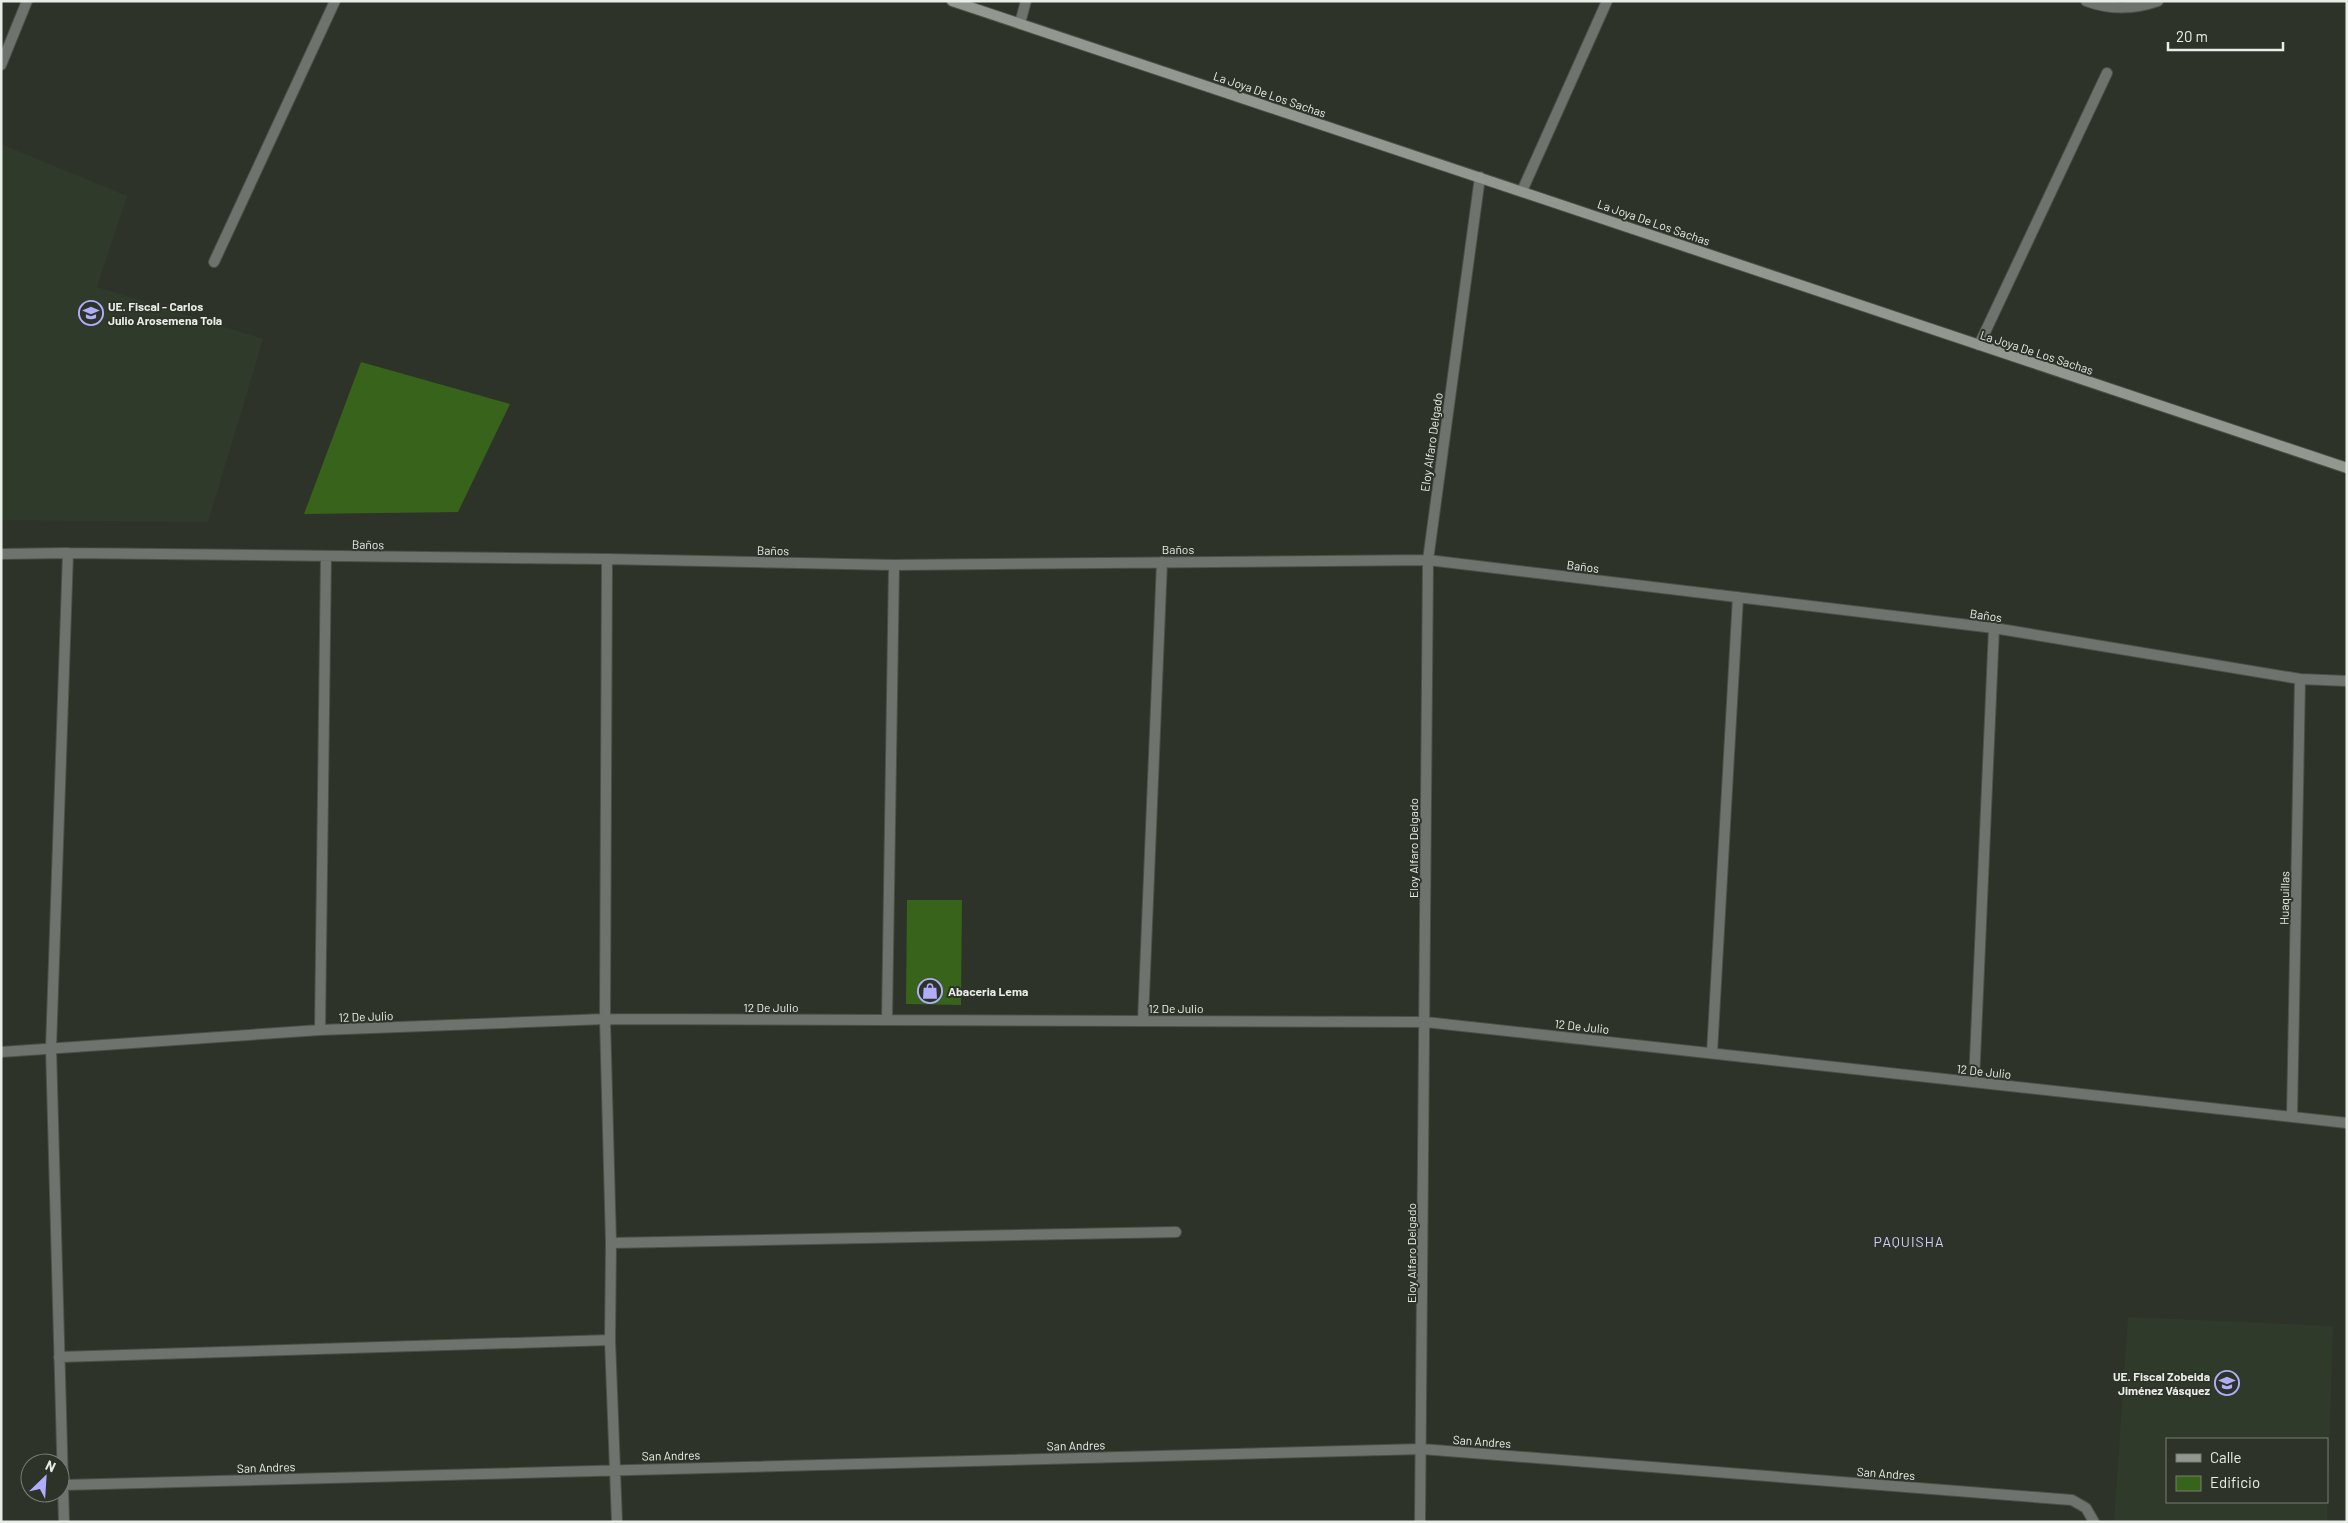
<svg xmlns="http://www.w3.org/2000/svg" width="2348" height="1523" font-family="Barlow,sans-serif">
	<rect width="100%" height="100%" fill="#2d3329"/>
	<!-- built -->
	<path fill="#303a2a" fill-rule="evenodd" d="M1 144 127 196 97 287 263 339 208 522 1 520Z
		M2128 1317 2333 1326 2327 1522H2114ZM2167 1439H2327V1502H2167Z"/>
	<!-- building -->
	<path fill="#38631a" d="M361 362 510 404 458 512 304 514Z
		M907 900H962L961 1005 906 1004Z"/>
	<g fill="none" stroke-linecap="round" stroke-linejoin="round">
		<defs>
			<path id="lane" d="M2086 1C2110 10 2135 9 2158 1
				M1979 345 2107 73"/>
			<path id="street" d="M1020 23 1026 1
				M1 65 27 1
				M1522 191 1607 1
				M214 262 335 1
				M1 554 68 553 607 559 894 565 1428 560 1994 628 2300 679 2347 681
				M607 559 605 1019 611 1243 610 1340 617 1522
				M887 1020 894 565
				M1143 1021 1162 562
				M320 1030 326 556
				M1 1052 320 1030 605 1019 1425 1022 2347 1123
				M1712 1053 1738 597
				M1974 1082 1994 628
				M2292 1117 2300 679
				M611 1243 1176 1232
				M59 1357 610 1340
				M63 1485 1422 1449 2072 1500 2086 1508 2094 1522
				M64 1522 51 1048 68 553
				M1420 1522 1428 560 1480 177"/>
			<path id="secondary" d="M952 1 2347 468"/>
		</defs>
		<!-- lane casing -->
		<use href="#lane" stroke="#4b5147" stroke-width="12"/>
		<!-- street casing -->
		<use href="#street" stroke="#4b5147" stroke-width="12"/>
		<!-- secondary casing -->
		<use href="#secondary" stroke="#4b5147" stroke-width="12"/>
		<!-- lane -->
		<use href="#lane" stroke="#6f736e" stroke-width="10"/>
		<!-- street -->
		<use href="#street" stroke="#6f736e" stroke-width="10"/>
		<!-- secondary -->
		<use href="#secondary" stroke="#929890" stroke-width="10"/>
	</g>
	<!-- icons -->
	<defs>
		<symbol id="school-ring" viewBox="-11 -11 22 22"><circle r="9.5" fill="#2d3329" stroke="#b0aefa" stroke-width="1.5"/><path d="M0-5L7-2L0 1L-7-2ZM-4 1L0 2.5L4 1V4Q0 6-4 4Z" fill="#b0aefa"/></symbol>
		<symbol id="shop-ring" viewBox="-11 -11 22 22"><circle r="9.5" fill="#2d3329" stroke="#b0aefa" stroke-width="1.5"/><path d="M-5-2.5h2.3a2.7 3.5 0 0 1 5.4 0H5L5.5 6h-11ZM-1.5-2.5h3a1.5 2.3 0 0 0-3 0Z" fill="#b0aefa"/></symbol>
	</defs>
	<g fill-rule="evenodd">
		<use href="#school-ring" x="77" y="299" width="28" height="28"/>
		<use href="#shop-ring" x="916" y="977" width="28" height="28"/>
		<use href="#school-ring" x="2213" y="1369" width="28" height="28"/>
	</g>
	<g text-anchor="middle" dominant-baseline="central" stroke-width="4" stroke-linejoin="round" paint-order="stroke">
		<!-- street labels -->
		<g font-size="12" fill="#e9ede7" stroke="#2d3329">
			<text transform="translate(1270 94) rotate(19)">La Joya De Los Sachas</text>
			<text transform="translate(1654 222) rotate(19)">La Joya De Los Sachas</text>
			<text transform="translate(2037 352) rotate(18)">La Joya De Los Sachas</text>
			<text transform="translate(1431 442) rotate(-82)">Eloy Alfaro Delgado</text>
			<text transform="translate(368 544) rotate(1)">Baños</text>
			<text x="1178" y="549">Baños</text>
			<text transform="translate(773 550) rotate(1)">Baños</text>
			<text transform="translate(1583 566) rotate(7)">Baños</text>
			<text transform="translate(1986 615) rotate(8)">Baños</text>
			<text transform="translate(1413 848) rotate(-90)">Eloy Alfaro Delgado</text>
			<text transform="translate(2284 898) rotate(-89)">Huaquillas</text>
			<text x="771" y="1007">12 De Julio</text>
			<text x="1176" y="1008">12 De Julio</text>
			<text transform="translate(366 1016) rotate(-2)">12 De Julio</text>
			<text transform="translate(1582 1026) rotate(6)">12 De Julio</text>
			<text transform="translate(1984 1071) rotate(6)">12 De Julio</text>
			<text transform="translate(1411 1253) rotate(-90)">Eloy Alfaro Delgado</text>
			<text transform="translate(1482 1441) rotate(4)">San Andres</text>
			<text transform="translate(1076 1445) rotate(-1)">San Andres</text>
			<text transform="translate(671 1455) rotate(-1)">San Andres</text>
			<text transform="translate(266 1467) rotate(-2)">San Andres</text>
			<text transform="translate(1886 1473) rotate(4)">San Andres</text>
		</g>
		<!-- poi labels -->
		<g font-size="12" font-weight="bold" fill="#e9ede7" stroke="#2d3329" text-anchor="start">
			<text x="108" y="306">UE. Fiscal - Carlos<tspan x="108" dy="14">Julio Arosemena Tola</tspan></text>
			<text x="948" y="991">Abaceria Lema</text>
			<text x="2210" y="1376" text-anchor="end">UE. Fiscal Zobeida<tspan x="2210" dy="14">Jiménez Vásquez</tspan></text>
		</g>
		<!-- neighbourhood labels -->
		<g font-size="14" letter-spacing="1" fill="#d1d1fd" stroke="#2d3329">
			<text x="1909" y="1241">PAQUISHA</text>
		</g>
	</g>
	<!-- border -->
	<rect width="2348" height="1523" fill="none" stroke="#e9ede7" stroke-width="5"/>
	<!-- legend -->
	<rect x="2166" y="1438" width="162" height="65" fill="#2d3329" stroke="#787d75"/>
	<rect x="2176" y="1454" width="25" height="8" fill="#929890" stroke="#787d75"/>
	<text x="2210" y="1463" font-size="15" fill="#e9ede7">Calle</text>
	<rect x="2176" y="1476" width="25" height="15" fill="#38631a" stroke="#787d75"/>
	<text x="2210" y="1488" font-size="15" fill="#e9ede7">Edificio</text>
	<!-- north arrow -->
	<g transform="translate(45 1478) rotate(25)"><circle r="24" fill="#2d3329" stroke="#787d75"/>
	<path d="M0-4L9 19L0 12L-9 19Z" fill="#b0aefa"/>
	<text y="-8" font-size="14" font-weight="bold" text-anchor="middle" fill="#e9ede7">N</text>
	</g>
	<!-- scale -->
	<path d="M2168 42v8h115v-8" fill="none" stroke="#e9ede7" stroke-width="2.5"/>
	<text x="2176" y="42" font-size="15" fill="#e9ede7" stroke="#2d3329" stroke-width="4" paint-order="stroke">20 m</text>
</svg>
